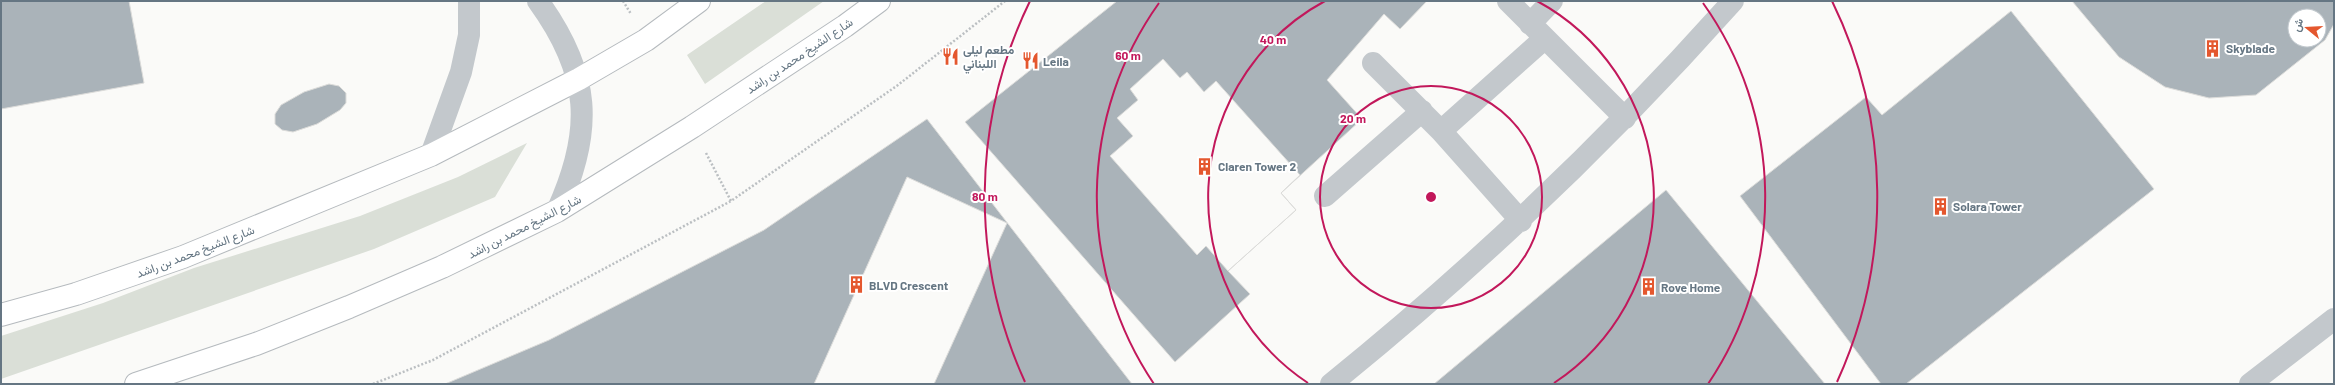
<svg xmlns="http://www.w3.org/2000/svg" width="2335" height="385" font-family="Barlow,Vazirmatn,sans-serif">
	<rect width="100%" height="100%" fill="#fafaf8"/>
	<!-- green -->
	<path fill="#dadfd7" d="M766 1H824L705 84 687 55Z
		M527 143 495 197 374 249 1 379V336L103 303 194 268 360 216 458 177Z"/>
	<!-- building -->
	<path fill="#aab3b9" stroke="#dcdcda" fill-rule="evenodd" d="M1 1H129L144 83 1 109Z
		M1117 1H1427L1400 29 1384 14 1327 80 1362 119 1281 193 1296 210 1228 271 1250 294 1175 362 965 122Z
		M2072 1H2334V24L2325 40 2256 95 2209 98 2165 87 2119 57ZM2295 16H2319V40H2295Z
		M2011 11 2154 189 1906 384H1881L1740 196 1866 97 1882 115Z
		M1163 59 1180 78 1187 72 1204 92 1216 81 1300 175 1281 193 1296 210 1228 271 1206 246 1197 255 1110 156 1133 136 1117 118 1138 100 1130 89Z
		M329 84 339 86 346 93V103L340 110 317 124 293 132 282 130 275 124V114L281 105 304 92Z
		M927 119 1132 384H445L549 340 764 230Z
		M907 177 1007 223 934 384H814Z
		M1666 190 1825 384H1434Z"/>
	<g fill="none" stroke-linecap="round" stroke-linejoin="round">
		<defs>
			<path id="major" d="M1 315 76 294 183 257 431 155 579 79 646 40 699 1
				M136 384 256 344 349 307 442 267 557 211 692 127 845 26 879 1"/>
		</defs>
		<!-- major casing -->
		<use href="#major" stroke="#b5babe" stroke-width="24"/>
		<!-- path -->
		<path stroke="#bbbfc2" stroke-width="2.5" stroke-dasharray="2 2" stroke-linecap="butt" d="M623 1 631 14
			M706 153 731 201
			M373 384 433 360 731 201 898 85 1005 1"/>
		<!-- minor -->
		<path stroke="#c3c8cc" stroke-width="22" d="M538 1C591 74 594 130 557 211
			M1508 1 1625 118
			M1530 24 1552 1
			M1373 63 1441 131 1521 221
			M1441 131 1544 39
			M431 155 461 72 469 35V1
			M1325 196 1422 111
			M1331 384C1476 267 1609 140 1733 1
			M2250 384 2334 319"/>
		<!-- major -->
		<use href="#major" stroke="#fff" stroke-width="22"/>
	</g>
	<!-- distance rings -->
	<g fill="none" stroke="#c2185b" stroke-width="2">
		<circle cx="1431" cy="197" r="111"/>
		<path d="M1308 383A223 223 0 0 1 1325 1M1537 1A223 223 0 0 1 1554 383"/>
		<path d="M1154 384A334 334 0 0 1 1159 3M1703 3A334 334 0 0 1 1708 384"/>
		<path d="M1025 382A446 446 0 0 1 1030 1M1832 1A446 446 0 0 1 1837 382"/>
	</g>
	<!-- icons -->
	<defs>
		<symbol id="building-bare" viewBox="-9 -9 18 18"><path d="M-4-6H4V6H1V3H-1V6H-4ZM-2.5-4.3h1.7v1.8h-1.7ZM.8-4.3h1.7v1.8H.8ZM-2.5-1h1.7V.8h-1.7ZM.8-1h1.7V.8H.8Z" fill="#e4572e" stroke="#fff" stroke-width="2.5" paint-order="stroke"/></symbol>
		<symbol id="restaurant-bare" viewBox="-9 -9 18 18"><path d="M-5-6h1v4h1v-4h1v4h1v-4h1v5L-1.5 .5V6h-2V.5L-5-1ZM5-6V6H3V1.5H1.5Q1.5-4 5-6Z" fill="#e4572e" stroke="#fff" stroke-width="2.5" paint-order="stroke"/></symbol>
	</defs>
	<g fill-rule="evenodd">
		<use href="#building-bare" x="2200" y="36" width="25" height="25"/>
		<use href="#restaurant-bare" x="938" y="44" width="25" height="25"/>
		<use href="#restaurant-bare" x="1018" y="48" width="25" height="25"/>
		<use href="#building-bare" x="1192" y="154" width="25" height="25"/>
		<use href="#building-bare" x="1928" y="194" width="25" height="25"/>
		<use href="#building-bare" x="844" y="272" width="25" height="25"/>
		<use href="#building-bare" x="1636" y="274" width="25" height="25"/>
	</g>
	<g text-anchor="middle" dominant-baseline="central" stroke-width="4" stroke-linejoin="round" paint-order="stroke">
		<!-- poi labels -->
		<g font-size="12" font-weight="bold" fill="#657683" stroke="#fff" text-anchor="start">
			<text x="2226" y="48">Skyblade</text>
			<text x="963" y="49">مطعم ليلى<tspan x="963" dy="14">اللبناني</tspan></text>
			<text x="1043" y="61">Leila</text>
			<text x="1218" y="166">Claren Tower 2</text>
			<text x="1953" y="206">Solara Tower</text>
			<text x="869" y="285">BLVD Crescent</text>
			<text x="1661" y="287">Rove Home</text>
		</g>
		<!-- street labels -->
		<g font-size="12" fill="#657683" stroke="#fff">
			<text transform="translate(799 55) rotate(-34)">شارع الشيخ محمد بن راشد</text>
			<text transform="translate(524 226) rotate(-27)">شارع الشيخ محمد بن راشد</text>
			<text transform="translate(195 251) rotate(-21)">شارع الشيخ محمد بن راشد</text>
		</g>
	</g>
	<circle cx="1431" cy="197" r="6" fill="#c2185b" stroke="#fff" stroke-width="2"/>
	<g font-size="12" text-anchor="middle" font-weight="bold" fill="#c2185b" stroke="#fff" stroke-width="4" stroke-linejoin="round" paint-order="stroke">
		<text x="1273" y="44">40 m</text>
		<text x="1128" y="60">60 m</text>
		<text x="1353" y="123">20 m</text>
		<text x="985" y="201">80 m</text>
	</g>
	<!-- border -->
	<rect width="2335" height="385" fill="none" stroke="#657683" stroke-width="4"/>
	<!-- north arrow -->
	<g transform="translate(2307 28) rotate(288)"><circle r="19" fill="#ffffff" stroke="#c1c8cd"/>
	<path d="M0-3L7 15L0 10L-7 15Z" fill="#e4572e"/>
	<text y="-6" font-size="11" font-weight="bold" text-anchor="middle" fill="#657683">ش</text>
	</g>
</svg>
